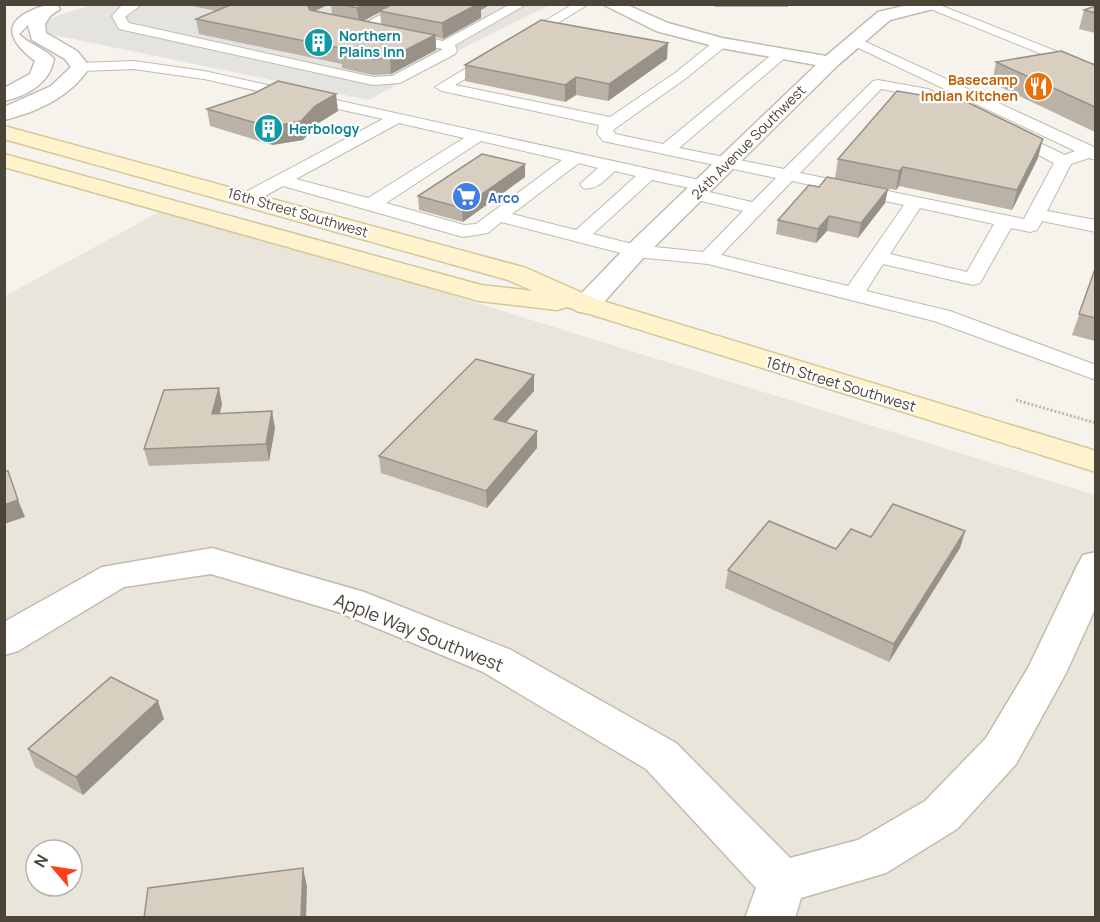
<svg xmlns="http://www.w3.org/2000/svg" width="1100" height="922" font-family="Manrope,sans-serif">
	<rect width="100%" height="100%" fill="#f6f3ec"/>
	<!-- residential -->
	<path fill="#eae5da" fill-rule="evenodd" d="M168 207 1095 495V917L5 918V296ZM36 850H72V886H36Z"/>
	<!-- parking -->
	<path fill="#e5e3e0" d="M95 4 550 5 467 46 369 100 49 34 44 20Z"/>
	<g fill="none" stroke-linecap="round" stroke-linejoin="round">
		<defs>
			<path id="lane" d="M123 4H142L125 17 129 23 373 77 392 76 443 49 397 40 395 37 397 34 402 33 443 41 511 4H527L455 45 457 51 455 54 400 83 373 85 119 29 112 16Z
				M402 4H419L365 32H355L353 29Z
				M573 4H589L455 85 610 117 675 73 716 40H726L728 43 726 46 685 79 613 130 615 134 663 144 776 51H786L788 54 786 57 679 148 784 169 873 81 878 80 928 89 971 110 973 113 965 118 959 116 919 96 881 89 800 173 1024 219 1054 163 1003 137 1001 134 1003 131H1015L1065 155 1075 151 850 44 848 41 850 38 855 37 1096 148V160L1089 158 1071 164 1047 211 1096 220V232L1042 221 1037 230 1030 232 1011 228 980 283 973 285 883 264 866 291 950 311 1096 365V380L934 321 708 264 636 257 501 222 488 233 463 237 283 186 254 202H242L239 198 242 194 383 119 204 79 134 69 81 71 74 67 81 63 134 61 204 71 704 181 710 182 713 186 705 191 752 202 776 178 603 141 597 133 599 125 442 91 435 87ZM399 123 464 138 368 198 296 179ZM481 141 562 160 476 224 464 225 386 203ZM579 163 598 168 580 184 583 188C596 191 605 180 615 171L636 176 576 230 512 214ZM652 180 694 189 686 194 689 198 743 211 703 252 636 245 593 234ZM792 181 904 205 848 286 721 255ZM920 208 994 224 967 272 890 254Z
				M918 4H937L1096 67V76Z"/>
			<path id="street" d="M50 4 58 6 60 9 50 16 45 24 46 33 77 51 90 67C71 96 38 112 4 120V107L51 86 71 67 65 59 32 40 28 25 19 34C29 45 45 48 54 59 50 83 27 96 4 101V88L30 74 35 61C0 34 6 16 50 4Z
				M602 4H625L668 23 722 38 826 56 878 12 912 4 935 6 933 9 890 20 837 66 645 256 596 311 586 313 576 311 572 305 576 299 627 246 816 65 721 48 656 31Z
				M212 548 364 592 511 650 676 743 790 858 858 840 925 801 986 738 1028 668 1078 564 1083 555 1096 552V607L1066 673 1016 764 957 829 886 873 801 898 795 918H745L756 888 646 769 483 672 338 612 211 574 124 587 18 651 4 655V622L102 567Z"/>
			<path id="secondary" d="M4 126 526 268 596 299 1096 451V472L567 307 557 310 479 301 4 167V154L481 285 533 291 508 280 4 139Z"/>
		</defs>
		<!-- lane casing -->
		<use href="#lane" stroke="#c2bbae" stroke-width="2"/>
		<!-- street casing -->
		<use href="#street" stroke="#c2bbae" stroke-width="3"/>
		<!-- secondary casing -->
		<use href="#secondary" stroke="#d6c79b" stroke-width="3"/>
		<!-- path -->
		<path stroke="#c4b79f" stroke-width="3" stroke-dasharray="2 2" stroke-linecap="butt" d="M1016 400 1096 423"/>
		<!-- lane -->
		<use href="#lane" fill="#fff" fill-rule="evenodd"/>
		<!-- street -->
		<use href="#street" fill="#fff" fill-rule="evenodd"/>
		<!-- secondary -->
		<use href="#secondary" fill="#fff3cd" fill-rule="evenodd"/>
	</g>
	<!-- wall -->
	<path fill="#bab2a6" fill-rule="evenodd" d="M192 4H329L315 11 332 15 331 4H491L481 10V18L443 39 436 37V50L391 74 373 75 342 68V64L199 34 196 19 216 11 192 6ZM380 12 381 24 363 21Z
		M714 4H788V7H715Z
		M1095 6V33L1079 29 1084 10Z
		M667 59 608 101 576 95 565 102 465 81V65Z
		M996 62 1095 65V132L992 83Z
		M207 109 338 111 317 124 303 140 272 145 210 126Z
		M1038 158 1012 210 899 186 896 190 835 178 838 159Z
		M525 164V177L463 222 419 210 418 196Z
		M819 187 888 189 885 203 858 238 827 231 816 243 776 234 778 220Z
		M1095 269V341L1072 335Z
		M534 391 506 422 537 431V448L487 508 381 473 379 456Z
		M222 404 220 414 275 428 269 461 149 466 144 449Z
		M965 531 960 548 889 662 725 588 728 570 836 549 871 537Z
		M164 719 83 795 35 767 28 749Z"/>
	<!-- shaded-wall -->
	<path fill="#979187" d="M308 4H329L313 12 310 20Z
		M364 4H396L379 11 380 12 359 23 357 8Z
		M469 4H491L481 10V18L443 39 442 23Z
		M435 35 436 50 391 74 390 58Z
		M668 43 667 59 608 101 609 84Z
		M576 77V95L565 102V85Z
		M336 94 338 111 317 124 303 140 272 145 270 127Z
		M1043 139 1038 158 1012 210 1017 190Z
		M525 164V177L463 222 462 208Z
		M903 167 899 186 896 190 899 171Z
		M888 189 885 203 858 238 861 223Z
		M829 216 827 231 816 243 818 229Z
		M534 375V391L495 435 494 419Z
		M219 388 222 404 215 430 212 414Z
		M272 411 275 428 269 461 266 444Z
		M537 431V448L487 508 486 491Z
		M18 500 25 517 4 524V505Z
		M965 531 960 548 889 662 894 644Z
		M158 701 164 719 83 795 76 777Z
		M303 868 307 886 306 918H301Z"/>
	<!-- building -->
	<path fill="#d8cfc1" stroke="#979187" stroke-width="1.5" d="M233 4H308V6L310 10 435 35 390 58 372 59 340 52 345 49 196 19Z
		M341 4H364L357 8Z
		M393 4H478L442 23 379 11Z
		M1095 6V13L1084 10Z
		M541 20 668 43 609 84 576 77 565 85 465 65Z
		M1061 51 1095 65V107L996 62Z
		M278 81 336 94 315 106 301 121 270 127 207 109 255 93Z
		M897 91 969 103 1043 139 1017 190 903 167 899 171 838 159Z
		M482 154 525 164 462 208 418 196Z
		M827 177 888 189 861 223 829 216 818 229 778 220 809 185 819 187Z
		M1095 269V318L1079 314Z
		M476 359 534 375 494 419 537 431 486 491 379 456Z
		M219 388 212 414 272 411 266 444 144 449 164 390Z
		M8 471 18 500 4 505V472Z
		M893 504 965 531 894 644 728 570 769 521 836 549 851 529 871 537Z
		M111 677 158 701 76 777 28 749Z
		M303 868 301 918H144L148 888Z"/>
	<!-- icons -->
	<defs>
		<symbol id="building-disc" viewBox="-11 -11 22 22"><circle r="9.5" fill="#0f9aa8" stroke="#fff"/><path d="M-4-6H4V6H1V3H-1V6H-4ZM-2.5-4.3h1.7v1.8h-1.7ZM.8-4.3h1.7v1.8H.8ZM-2.5-1h1.7V.8h-1.7ZM.8-1h1.7V.8H.8Z" fill="#fff"/></symbol>
		<symbol id="restaurant-disc" viewBox="-11 -11 22 22"><circle r="9.5" fill="#e8710a" stroke="#fff"/><path d="M-5-6h1v4h1v-4h1v4h1v-4h1v5L-1.5 .5V6h-2V.5L-5-1ZM5-6V6H3V1.5H1.5Q1.5-4 5-6Z" fill="#fff"/></symbol>
		<symbol id="supermarket-disc" viewBox="-11 -11 22 22"><circle r="9.5" fill="#3f7fe0" stroke="#fff"/><path d="M-6-5.5h2.5l.6 2H6L4.5 2H-2.5L-4.4-4H-6ZM-1.5 3.2a1.3 1.3 0 1 0 .1 0ZM3 3.2a1.3 1.3 0 1 0 .1 0Z" fill="#fff"/></symbol>
	</defs>
	<g fill-rule="evenodd">
		<use href="#building-disc" x="302" y="26" width="33" height="33"/>
		<use href="#restaurant-disc" x="1022" y="70" width="33" height="33"/>
		<use href="#building-disc" x="252" y="112" width="33" height="33"/>
		<use href="#supermarket-disc" x="450" y="180" width="33" height="33"/>
	</g>
	<g text-anchor="middle" dominant-baseline="central" stroke-width="4.5" stroke-linejoin="round" paint-order="stroke">
		<!-- far-culture labels -->
		<g font-size="14" font-weight="bold" fill="#0d838f" stroke="#fff" text-anchor="start">
			<text x="339" y="35">Northern<tspan x="339" dy="16">Plains Inn</tspan></text>
			<text x="289" y="128">Herbology</text>
		</g>
		<!-- far-food labels -->
		<g font-size="14" font-weight="bold" fill="#c56008" stroke="#fff" text-anchor="end">
			<text x="1018" y="79">Basecamp<tspan x="1018" dy="16">Indian Kitchen</tspan></text>
		</g>
		<!-- far-street labels -->
		<g font-size="14" fill="#4b4439" stroke="#fff">
			<text transform="translate(748 142) rotate(-45)">24th Avenue Southwest</text>
			<text transform="translate(298 212) rotate(16)">16th Street Southwest</text>
		</g>
		<!-- far-shop labels -->
		<g font-size="14" font-weight="bold" fill="#366cbe" stroke="#fff" text-anchor="start">
			<text x="488" y="197">Arco</text>
		</g>
		<!-- street labels -->
		<g font-size="15" fill="#4b4439" stroke="#fff">
			<text transform="translate(841 384) rotate(17)">16th Street Southwest</text>
		</g>
		<!-- near-street labels -->
		<g font-size="18" fill="#4b4439" stroke="#fff">
			<text transform="translate(419 632) rotate(22)">Apple Way Southwest</text>
		</g>
	</g>
	<!-- border -->
	<rect width="1100" height="922" fill="none" stroke="#4b4439" stroke-width="12"/>
	<!-- north arrow -->
	<g transform="translate(54 868) rotate(299)"><circle r="28" fill="#ffffff" stroke="#b7b4b0" stroke-width="1.5"/>
	<path d="M0-4.5L10 22L0 15L-10 22Z" fill="#fc3f1d"/>
	<text y="-9" font-size="16" font-weight="bold" text-anchor="middle" fill="#4b4439">N</text>
	</g>
</svg>
